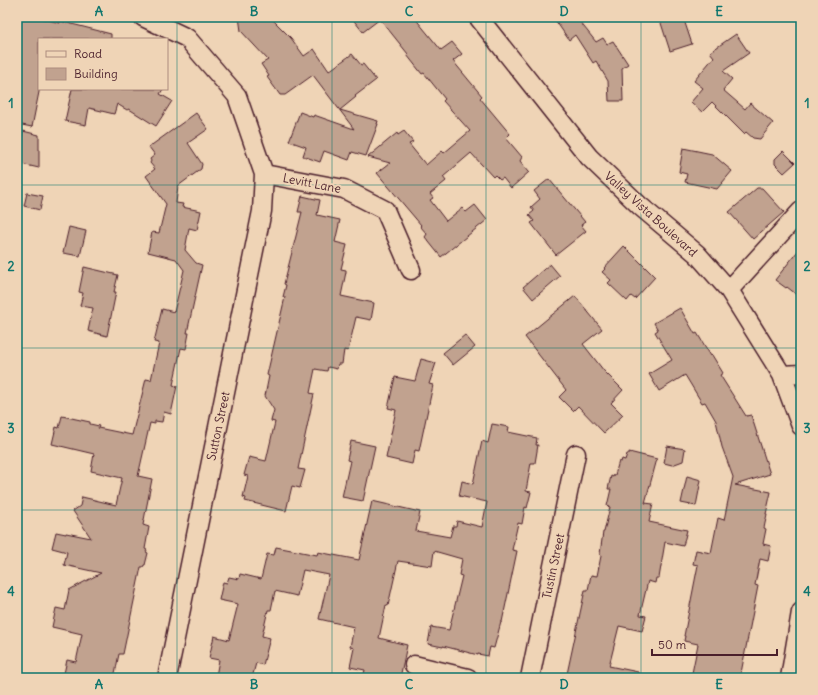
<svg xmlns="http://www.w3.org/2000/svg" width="818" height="695" font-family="Delius,sans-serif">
	<rect width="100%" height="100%" fill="#efd4b6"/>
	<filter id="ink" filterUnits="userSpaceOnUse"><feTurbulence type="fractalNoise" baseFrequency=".025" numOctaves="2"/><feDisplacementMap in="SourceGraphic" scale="8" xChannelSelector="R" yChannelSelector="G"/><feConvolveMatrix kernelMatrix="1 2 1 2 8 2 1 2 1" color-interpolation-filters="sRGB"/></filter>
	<g filter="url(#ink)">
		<!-- building -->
		<path fill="#c1a28f" stroke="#4a1f2b" d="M22 17H36L60 23V21L111 34V39H39V92L32 127 17 124V38Z
			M239 17H270L291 38 304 56 314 49 329 71 352 54 361 65 363 64 376 80 355 96 356 97 340 110 378 121 377 124H378L366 156 352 152 349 160 324 151 320 162 303 156 306 147 289 141 300 112 313 117 314 115 354 129 313 75 285 95H280L267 77 269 76 261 64 268 60 241 31Z
			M351 17H414L441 50 452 42 462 54 453 61 482 96 480 98 510 134 506 138 522 157 520 161 529 172 511 188 503 178 500 180 495 175 493 177 471 153 443 177 446 181 430 194 433 198 430 200 446 221 462 208 466 212 475 205 487 220 441 257 425 237 427 234 420 226 421 225 377 173 390 163 368 157 397 133 398 135 404 131 413 142 409 144 426 165 442 151 444 153 470 131 443 101 445 99 424 73 422 74 407 55 408 54 380 19 363 32Z
			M553 17H576L596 42 603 38 607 44 613 41 628 64 622 68 623 101H609L608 81 596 61 593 63 575 35 569 40Z
			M659 17H683L692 44 670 51Z
			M736 34 749 53 723 71 732 79 723 90 745 109 750 103 773 123 760 139 753 138 746 132 744 134 712 102 702 112 691 102 703 88 694 81 714 57 710 52Z
			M72 89H163L160 94 172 101 156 126 129 109 127 110 117 104 114 114 89 108 86 125 65 121Z
			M196 113 208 129 188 143 202 164 201 169 178 186 176 203 183 204 182 207 201 211 197 230 189 228 185 250 196 263 202 265 187 333H189L186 349 181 348 173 385 177 386 171 414 164 412 162 422 155 421V424L150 423 138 476 152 479 143 525 149 527 145 549 147 550 146 552 148 553 145 565H144L143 567H141L123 654H119L114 678H63L67 660 76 662 82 634 52 627 56 608 65 610 69 590 101 573 64 565 67 552 52 548 56 532 66 534V533L91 538 73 511 80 506 82 497 116 505 122 478 91 471 94 454 52 444 56 427 59 428 62 416 90 422V424L99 426 98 428 132 435 146 379 151 380 159 343 154 342 162 309 174 312 184 270 176 259 148 252 152 232 159 233 166 204 146 176 155 169 150 163 151 161 150 159 155 155 149 147Z
			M23 131 39 135V168L17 163Z
			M683 148 712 154 732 171 717 189 685 182 687 174 679 172Z
			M783 151 795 163 784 173 775 164V159Z
			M549 179 585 222 581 225 586 231 556 255 531 223 534 221 529 215 534 211 531 207 540 199 534 191Z
			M757 188H762L784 212 753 239 729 212Z
			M27 193 43 196 40 210 24 206Z
			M302 196 320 200 317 215 340 220 335 242 347 245 341 269 346 270V272L341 296 374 303 371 320 356 317 348 351 344 350 342 364H338L337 369 328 367 327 371 315 369 310 393 314 394 298 469 305 470 300 488 292 486 286 511 245 501 246 498 243 497 248 476 244 475 249 457 266 461 275 422 271 421 274 410 265 396 269 376 267 375 285 297H283L286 285 284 284 302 212H298Z
			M69 227 86 231 80 256 63 253Z
			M624 246 655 277 635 299 631 296 627 301 608 283 611 280 602 272 605 269 604 268Z
			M801 247V298L787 287 786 288 775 280Z
			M550 264 560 276 533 299 523 287Z
			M84 267 118 275 114 292H116L107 336 88 331 93 308 80 306 83 293 79 292Z
			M575 296 602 329 583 344 604 371 623 390 611 403 623 415 604 433 578 406 573 411 559 397 566 390 525 337Z
			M680 308 695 334 697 333 711 356 712 355 723 373 720 375 746 416 751 415 770 474 735 485 771 492 766 514H767L764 528 766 529 763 544 771 546 768 561 760 559 755 585 758 586 740 678H691L698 644 684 641 685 636H684L698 565 693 564 696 550 711 553 718 518 724 520 733 477 722 447 716 421 705 402 702 403 685 375 659 391 649 374 672 360 655 332 658 330 654 323Z
			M465 335 475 347 453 365 443 353Z
			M421 359 436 363 429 384 433 385 419 451 415 450 412 464 386 458 396 410 388 408 395 377 415 381Z
			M492 424 509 427 508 432 537 438 536 445H538L535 463H531L526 491 531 492 527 508 525 507 522 524 518 523 512 550 517 551 502 622H501L494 648 490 647 488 656 478 654V655L443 646V647L428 644 431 627 449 630 462 576 459 575 462 559 434 551 432 566 398 561 388 606 386 605 379 638 407 645 400 678H363L365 670 350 667 354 648 350 647 354 627 319 619 329 575 303 570 297 596 275 591 271 610H268L262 636 270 638 263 665 256 663 252 678H225L216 676 219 660 209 658 214 636 229 640 238 604 219 600 223 582 227 583 229 577 239 579 240 574 261 579 267 554 274 555 276 547 317 555 318 552 359 560 372 501 420 512 416 531 450 537 453 526H456L457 521 482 527 487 502 459 496 462 481 473 484 482 441 488 443Z
			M351 441 375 446 363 501 342 497 350 461 347 460Z
			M667 446 685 449 683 461 672 465 664 463Z
			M629 452 657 459 645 503 653 504 649 522 687 530 683 546 665 542 659 578H656L655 583 648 581 640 615 646 616 642 631 619 626 609 666 638 672 637 678H583L567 674 585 590H588L591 575 597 576 601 556 600 554 603 532H604L610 507 607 506 611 489H608L611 476 613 477 614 475H615L619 461 621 462 622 459 625 460 627 454H629Z
			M687 476 701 480 696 506 681 503Z"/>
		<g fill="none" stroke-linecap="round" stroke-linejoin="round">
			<defs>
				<path id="street" d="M143 17 187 38 237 96 264 174 262 211 167 678
					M478 17 589 157 640 206 697 254 729 290 782 375 801 426
					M264 174 344 189 385 210 411 270
					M729 290 801 211
					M782 375 801 374
					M414 665 468 678
					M530 678 576 454
					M790 678 801 612"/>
			</defs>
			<!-- street casing -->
			<use href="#street" stroke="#4a1f2b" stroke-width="21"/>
			<!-- street -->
			<use href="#street" stroke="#efd4b6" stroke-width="18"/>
		</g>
	</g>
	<!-- grid -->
	<path fill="none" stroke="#0f766e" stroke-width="1" stroke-opacity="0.55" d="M177 17V678M332 17V678M486 17V678M641 17V678M17 185H801M17 348H801M17 510H801"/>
	<g text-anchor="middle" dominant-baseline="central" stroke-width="4" stroke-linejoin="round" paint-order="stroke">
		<!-- street labels -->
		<g font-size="12" fill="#4a1f2b" stroke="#efd4b6">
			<text transform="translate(312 183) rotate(11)">Levitt Lane</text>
			<text transform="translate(651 214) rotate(42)">Valley Vista Boulevard</text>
			<text transform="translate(218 426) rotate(-78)">Sutton Street</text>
			<text transform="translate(553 566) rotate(-78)">Tustin Street</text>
		</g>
	</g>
	<!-- margin -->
	<rect width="818" height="695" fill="none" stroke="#efd4b6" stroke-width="44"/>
	<!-- legend -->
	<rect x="38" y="38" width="130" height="52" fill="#efd4b6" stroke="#ad8c7e"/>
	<rect x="46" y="51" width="20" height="6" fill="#efd4b6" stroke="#ad8c7e"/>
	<text x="74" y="58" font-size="12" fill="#4a1f2b">Road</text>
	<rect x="46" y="68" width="20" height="12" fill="#c1a28f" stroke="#ad8c7e"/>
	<text x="74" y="78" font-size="12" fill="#4a1f2b">Building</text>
	<!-- scale -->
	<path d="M652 649v6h125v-6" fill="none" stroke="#4a1f2b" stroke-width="2"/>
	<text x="658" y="649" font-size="12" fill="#4a1f2b" stroke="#efd4b6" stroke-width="3" paint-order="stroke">50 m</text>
	<rect x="22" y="22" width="774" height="651" fill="none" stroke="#0f766e" stroke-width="1.5"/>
	<g font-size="13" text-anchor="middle" font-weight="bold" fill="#0f766e">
		<text x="99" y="16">A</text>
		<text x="254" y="16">B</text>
		<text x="409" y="16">C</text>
		<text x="564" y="16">D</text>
		<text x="719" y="16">E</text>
		<text x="11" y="108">1</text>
		<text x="807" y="108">1</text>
		<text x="11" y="271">2</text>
		<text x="807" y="271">2</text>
		<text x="11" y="433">3</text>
		<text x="807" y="433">3</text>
		<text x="11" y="596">4</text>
		<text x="807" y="596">4</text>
		<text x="99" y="689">A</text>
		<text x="254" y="689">B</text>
		<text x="409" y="689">C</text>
		<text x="564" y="689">D</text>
		<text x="719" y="689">E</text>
	</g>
</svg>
